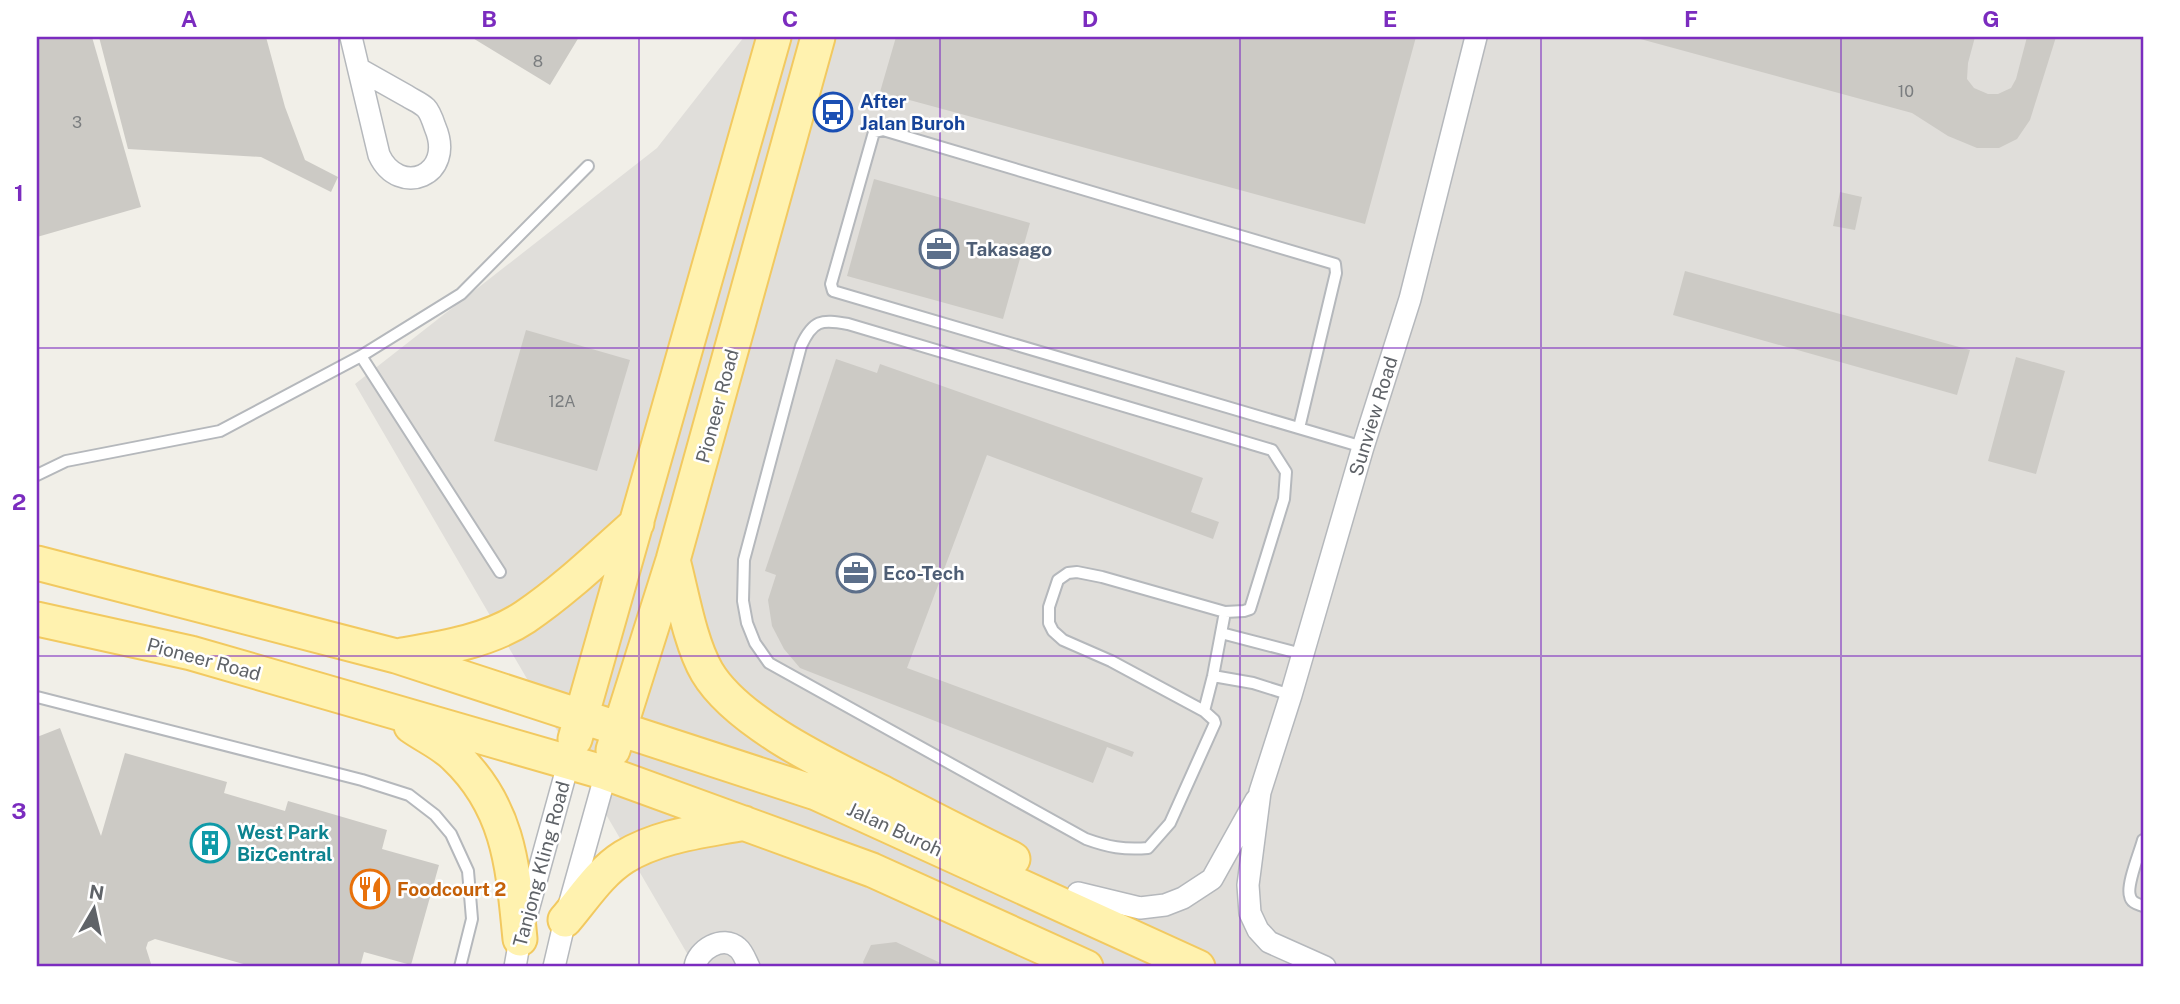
<svg xmlns="http://www.w3.org/2000/svg" width="2180" height="1004" font-family="'Public Sans',sans-serif">
	<rect width="100%" height="100%" fill="#f1efe8"/>
	<!-- industrial -->
	<path fill="#e0deda" d="M744 37H2143V967H695L355 384 657 148Z"/>
	<!-- building -->
	<path fill="#cccac5" d="M37 37H92L141 207 37 237Z
		M99 37H266L285 107 305 160 338 177 331 192 261 157 128 149Z
		M471 37H579L550 85Z
		M896 37H1416L1365 224 880 92Z
		M1633 37H1975L1968 63 1967 79 1974 88 1988 94H1998L2011 88 2016 79 2027 37H2056L2030 120 2017 139 1999 148H1977L1948 136 1912 113Z
		M874 179 1030 223 1003 319 847 276Z
		M1840 192 1862 197 1855 230 1833 226Z
		M1685 271 1970 350 1957 395 1673 315Z
		M526 330 630 360 597 471 494 441Z
		M2016 357 2065 371 2036 474 1988 461Z
		M836 359 877 373 880 364 1203 478 1191 512 1219 522 1213 539 987 455 907 668 1134 752 1132 757 1107 747 1093 783 800 668 784 649 772 626 768 600 776 575 765 571Z
		M60 728 101 836 125 753 227 782 224 793 285 811 288 801 387 830 382 849 439 865 411 965 364 952 360 967H254L155 939 148 942 146 948 152 967H37V737Z
		M896 942 949 967H865L863 962 871 945Z"/>
	<g fill="none" stroke-linecap="round" stroke-linejoin="round">
		<defs>
			<path id="lane" d="M361 356 500 572
				M1299 428 1336 273 1335 264 883 130 874 132 831 284 833 291 1363 447
				M37 475 66 461 220 431 361 356 461 294 588 166
				M1221 633 1302 654
				M1213 676 1253 683 1291 695
				M37 697 362 780 409 795 435 815 451 834 468 871 472 919 460 967
				M1204 711 1213 676 1225 612 1244 611 1250 609 1284 499 1286 472 1272 450 848 324C821 319 813 320 801 346L744 560 743 601 747 623 755 643 769 663 1086 839C1108 847 1124 850 1148 848L1170 823 1215 723 1214 720 1204 711 1111 661 1063 640 1053 631 1049 623V607L1058 580 1068 573 1077 572 1102 577 1225 612
				M2143 840C2140 852 2126 885 2130 896 2131 903 2138 904 2143 906"/>
			<path id="street" d="M351 37 379 155C399 198 456 176 435 127 433 121 430 112 426 108 421 103 413 100 407 96 391 87 375 78 359 69
				M1078 893 1140 908 1165 905 1183 898 1212 879 1256 800
				M515 967 520 939 569 761
				M554 967 565 920 606 773
				M695 967C697 950 723 934 738 948 743 952 746 961 749 967
				M1325 967 1269 942 1258 930 1250 913 1248 885 1260 792 1291 695 1363 447 1410 299 1476 37"/>
			<path id="primary" d="M673 560C682 594 690 643 707 672 738 724 832 767 885 794 927 816 970 838 1013 859
				M37 563 396 656 816 793 1198 967
				M37 619 191 653 606 773 872 870 1086 967
				M402 655C444 648 489 641 525 617 565 590 601 555 637 523
				M411 726C425 736 443 744 455 756 510 808 513 869 520 939
				M575 739 774 37
				M613 750 673 560 818 37
				M565 920C583 899 600 872 624 857 660 835 704 831 744 823"/>
		</defs>
		<!-- lane casing -->
		<use href="#lane" stroke="#b5b8bc" stroke-width="14"/>
		<!-- street casing -->
		<use href="#street" stroke="#b5b8bc" stroke-width="24"/>
		<!-- primary casing -->
		<use href="#primary" stroke="#f2c960" stroke-width="37"/>
		<!-- lane -->
		<use href="#lane" stroke="#fff" stroke-width="10"/>
		<!-- street -->
		<use href="#street" stroke="#fff" stroke-width="21"/>
		<!-- primary -->
		<use href="#primary" stroke="#fff2af" stroke-width="33"/>
	</g>
	<!-- grid -->
	<path fill="none" stroke="#7b2cbf" stroke-width="2" stroke-opacity="0.55" d="M339 37V967M639 37V967M940 37V967M1240 37V967M1541 37V967M1841 37V967M37 348H2143M37 656H2143"/>
	<!-- icons -->
	<defs>
		<symbol id="bus-ring" viewBox="-11 -11 22 22"><circle r="9.5" fill="#fff" stroke="#1a4fb4" stroke-width="1.5"/><path d="M-5-6H5V4H4V6H2V4H-2V6H-4V4H-5ZM-3.5-4V0h7V-4ZM-3.5 1.2v1.5H-2V1.2ZM2 1.2v1.5H3.5V1.2Z" fill="#1a4fb4"/></symbol>
		<symbol id="office-ring" viewBox="-11 -11 22 22"><circle r="9.5" fill="#fff" stroke="#5c6f8a" stroke-width="1.5"/><path d="M-6-3h4V-5.5h4V-3h4V5H-6ZM-1-4.5V-3h2v-1.5ZM-6 0V1H6V0Z" fill="#5c6f8a"/></symbol>
		<symbol id="building-ring" viewBox="-11 -11 22 22"><circle r="9.5" fill="#fff" stroke="#0f9aa8" stroke-width="1.5"/><path d="M-4-6H4V6H1V3H-1V6H-4ZM-2.5-4.3h1.7v1.8h-1.7ZM.8-4.3h1.7v1.8H.8ZM-2.5-1h1.7V.8h-1.7ZM.8-1h1.7V.8H.8Z" fill="#0f9aa8"/></symbol>
		<symbol id="restaurant-ring" viewBox="-11 -11 22 22"><circle r="9.5" fill="#fff" stroke="#e8710a" stroke-width="1.5"/><path d="M-5-6h1v4h1v-4h1v4h1v-4h1v5L-1.5 .5V6h-2V.5L-5-1ZM5-6V6H3V1.5H1.5Q1.5-4 5-6Z" fill="#e8710a"/></symbol>
	</defs>
	<g fill-rule="evenodd">
		<use href="#bus-ring" x="811" y="90" width="44" height="44"/>
		<use href="#office-ring" x="917" y="227" width="44" height="44"/>
		<use href="#office-ring" x="834" y="551" width="44" height="44"/>
		<use href="#building-ring" x="188" y="821" width="44" height="44"/>
		<use href="#restaurant-ring" x="348" y="867" width="44" height="44"/>
	</g>
	<g text-anchor="middle" dominant-baseline="central" stroke-width="5" stroke-linejoin="round" paint-order="stroke">
		<!-- number labels -->
		<g font-size="16" fill="#7a7d7f">
			<text x="538" y="61">8</text>
			<text x="1906" y="91">10</text>
			<text x="77" y="122">3</text>
			<text x="562" y="401">12A</text>
		</g>
		<!-- transit labels -->
		<g font-size="19" font-weight="bold" fill="#164399" stroke="#fff" text-anchor="start">
			<text x="860" y="101">After<tspan x="860" dy="22">Jalan Buroh</tspan></text>
		</g>
		<!-- service labels -->
		<g font-size="19" font-weight="bold" fill="#4e5e75" stroke="#fff" text-anchor="start">
			<text x="966" y="249">Takasago</text>
			<text x="883" y="573">Eco-Tech</text>
		</g>
		<!-- street labels -->
		<g font-size="19" fill="#5f6368" stroke="#fff">
			<text transform="translate(717 406) rotate(-75)">Pioneer Road</text>
			<text transform="translate(1373 416) rotate(-73)">Sunview Road</text>
			<text transform="translate(204 659) rotate(15)">Pioneer Road</text>
			<text transform="translate(895 829) rotate(25)">Jalan Buroh</text>
			<text transform="translate(541 864) rotate(-75)">Tanjong Kling Road</text>
		</g>
		<!-- culture labels -->
		<g font-size="19" font-weight="bold" fill="#0d838f" stroke="#fff" text-anchor="start">
			<text x="237" y="832">West Park<tspan x="237" dy="22">BizCentral</tspan></text>
		</g>
		<!-- food labels -->
		<g font-size="19" font-weight="bold" fill="#c56008" stroke="#fff" text-anchor="start">
			<text x="397" y="889">Foodcourt 2</text>
		</g>
	</g>
	<!-- border -->
	<rect width="2180" height="1004" fill="none" stroke="#ffffff" stroke-width="77"/>
	<!-- north arrow -->
	<g transform="translate(94 909) rotate(9)" stroke="#ffffff" stroke-width="5" paint-order="stroke">
	<path d="M0-5L12 26L0 18L-12 26Z" fill="#5f6368"/>
	<text y="-10" font-size="19" font-weight="bold" text-anchor="middle" fill="#5f6368">N</text>
	</g>
	<rect x="38" y="38" width="2104" height="927" fill="none" stroke="#7b2cbf" stroke-width="2.5"/>
	<g font-size="23" text-anchor="middle" font-weight="bold" fill="#7b2cbf">
		<text x="189" y="27">A</text>
		<text x="489" y="27">B</text>
		<text x="790" y="27">C</text>
		<text x="1090" y="27">D</text>
		<text x="1390" y="27">E</text>
		<text x="1691" y="27">F</text>
		<text x="1991" y="27">G</text>
		<text x="19" y="201">1</text>
		<text x="19" y="510">2</text>
		<text x="19" y="819">3</text>
	</g>
</svg>
